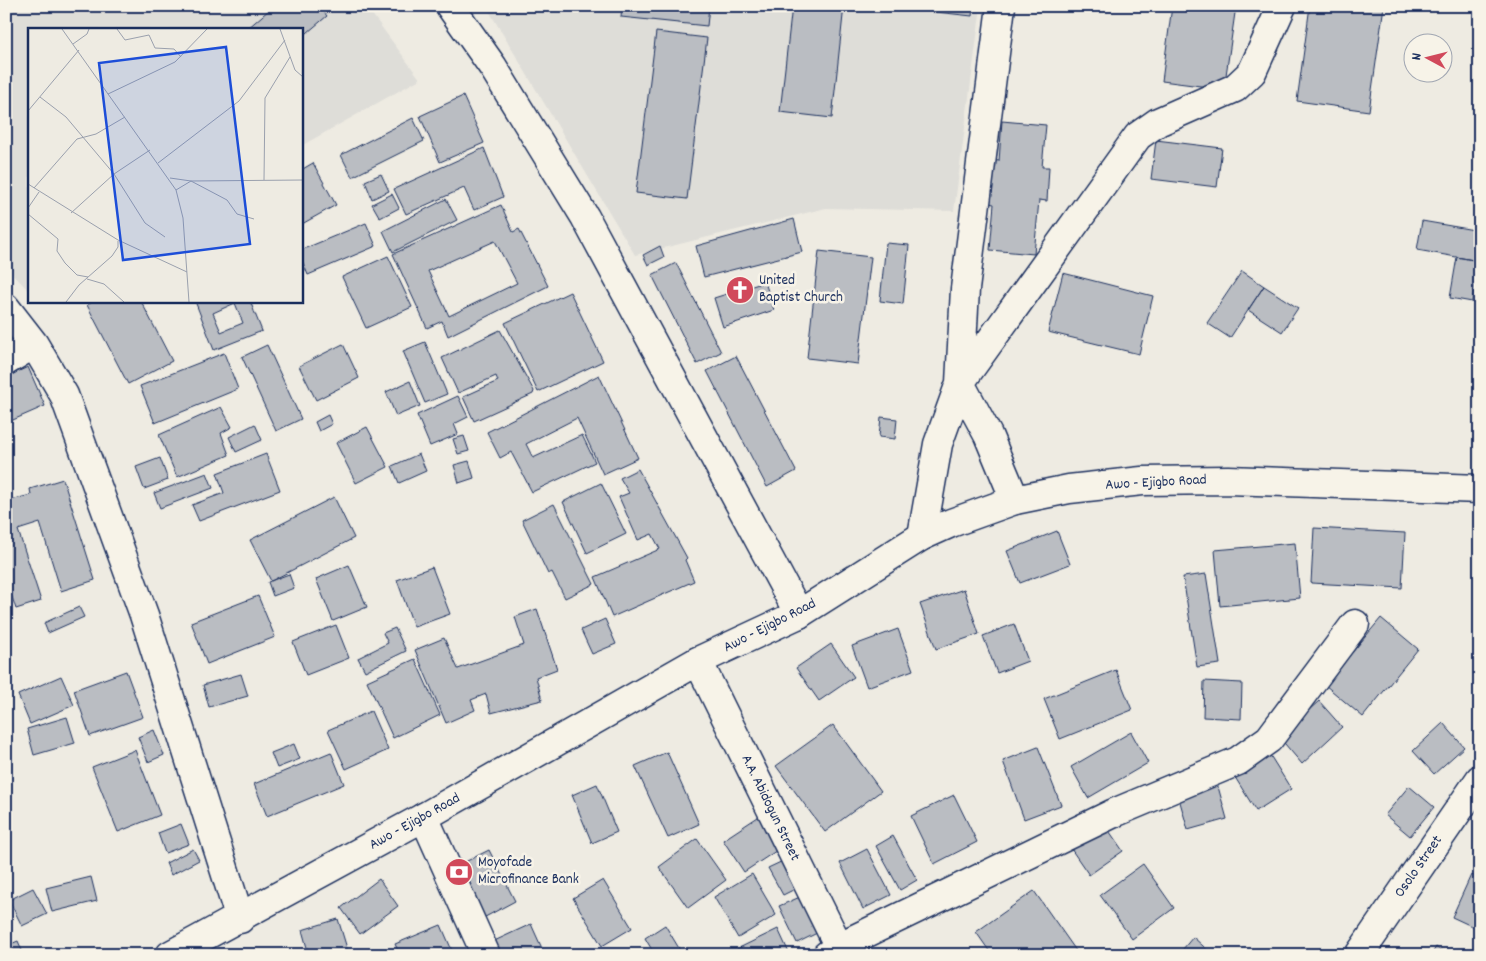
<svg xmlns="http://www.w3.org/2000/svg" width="1486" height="961" font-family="Dekko,sans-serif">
	<rect width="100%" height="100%" fill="#eeebe2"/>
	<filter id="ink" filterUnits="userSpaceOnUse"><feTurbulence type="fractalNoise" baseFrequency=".02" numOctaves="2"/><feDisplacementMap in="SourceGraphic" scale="10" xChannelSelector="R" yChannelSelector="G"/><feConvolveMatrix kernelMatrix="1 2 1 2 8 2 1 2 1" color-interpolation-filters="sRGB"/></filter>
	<g filter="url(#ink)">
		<!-- built -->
		<path fill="#deddd8" d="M6 6H366L420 79 301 146V29H29V291L6 267Z
			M486 6H981L954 211 826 208 635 255Z"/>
		<!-- building -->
		<path fill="#babdc2" stroke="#1b2f5e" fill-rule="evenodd" d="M267 6H319L327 16 301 38V29H247L270 9Z
			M622 6H709L707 26 621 17Z
			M792 6H844L832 118 780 112Z
			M928 6H973L972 16 927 11Z
			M1172 6H1236L1224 89 1162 81Z
			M1310 6H1384L1369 111 1297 101Z
			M656 32 707 38 687 199 636 193Z
			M463 96 484 143 440 162 420 116Z
			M413 118 424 141 352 177 341 155Z
			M1002 121 1046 125 1042 167H1049L1047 201 1039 200 1034 254 990 250 994 204 988 203 992 160 999 161Z
			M1156 140 1222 148 1217 187 1151 179Z
			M484 148 503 197 474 210 464 188 406 214 394 189Z
			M313 163 336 205 302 224 301 170Z
			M381 174 389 191 372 199 365 181Z
			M392 194 399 208 380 218 372 204Z
			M446 199 457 220 393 252 383 231Z
			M501 205 513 232 519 229 548 286 448 336 442 321 427 328 393 254ZM495 241 517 283 449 316 428 271Z
			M794 219 802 252 704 277 696 246Z
			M1422 221 1480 231 1479 261 1417 250Z
			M366 223 376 246 308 275 301 258V250Z
			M886 243 909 245 903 304 880 301Z
			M660 246 664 257 648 265 643 255Z
			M819 251 871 257 858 364 807 358Z
			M388 256 412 307 366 328 342 277Z
			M1457 257 1479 261 1472 302 1450 298Z
			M676 263 721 352 697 364 652 275Z
			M1242 271 1264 286 1230 338 1207 323Z
			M1063 273 1153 296 1139 354 1048 332Z
			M765 282 774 310 723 327 714 298Z
			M1264 286 1298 308 1282 332 1248 310Z
			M570 292 603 361 538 392 505 323Z
			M94 301H141L172 361 128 384 87 305Z
			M195 301H250L262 331 214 350ZM235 303 243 323 221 332 213 313Z
			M500 330 534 391 533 394 474 421 463 397 498 381 496 376 458 393 442 358Z
			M425 342 447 394 425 403 403 351Z
			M343 344 359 378 316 400 299 366Z
			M267 345 301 419 276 431 242 357Z
			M224 353 238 389 155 423 140 386Z
			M736 356 796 471 767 487 707 371Z
			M28 367 45 406 6 423V377Z
			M599 375 638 458 603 474 577 418 526 444 533 458 582 435 595 462 532 492 511 452 500 458 487 432Z
			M410 381 420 406 396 416 386 392Z
			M458 396 468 417 454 424 458 434 430 446 417 415Z
			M221 407 232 427 221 433 229 455 177 477 159 435Z
			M328 415 332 424 319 431 315 422Z
			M881 417 897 419 895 439 879 437Z
			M255 424 262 440 236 452 229 437Z
			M367 427 388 467 356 483 336 443Z
			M464 436 469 451 458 454 453 439Z
			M266 454 280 490 199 521 192 505 224 493 217 473Z
			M419 454 426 471 399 483 392 466Z
			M160 458 168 480 144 489 136 467Z
			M469 461 474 478 459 483 454 465Z
			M638 469 687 558 685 560 694 581 612 617 595 577 660 549 652 534 638 540 619 497 629 493 620 478Z
			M207 473 213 488 160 508 154 493Z
			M63 479 95 580 61 591 40 523 18 530 41 601 16 609 6 579V501L31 495 30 489Z
			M601 483 626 534 587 553 563 502Z
			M334 497 354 538 271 581 250 540Z
			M554 504 594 584 565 598 552 572 548 574 522 520Z
			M1314 528 1405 533 1402 588 1311 583Z
			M1057 531 1070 564 1020 583 1007 551Z
			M1295 543 1300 598 1220 606 1215 550Z
			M349 565 367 607 333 621 316 579Z
			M432 567 450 614 414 627 397 580Z
			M289 574 294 588 273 596 268 582Z
			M1206 574 1220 664 1197 667 1183 577Z
			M964 589 979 634 936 649 920 604Z
			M258 596 275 637 207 664 191 622Z
			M79 607 84 617 48 633 44 623Z
			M537 609 557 669 536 677 542 700 491 713 486 694 471 700 475 710 446 723 415 650 444 638 458 669 524 645 515 617Z
			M1381 618 1418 649 1363 717 1325 685Z
			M605 619 616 644 592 654 581 630Z
			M1014 624 1028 661 997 673 983 636Z
			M336 625 349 658 306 675 293 642Z
			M395 628 406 651 365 671 358 658 388 643 383 633Z
			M898 629 913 670 867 687 852 646Z
			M831 644 854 677 819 701 796 668Z
			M415 659 440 715 393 738 367 681Z
			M1116 670 1132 710 1060 739 1044 699Z
			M126 671 143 717 90 736 74 690Z
			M241 674 248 696 209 707 203 685Z
			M61 676 74 705 30 724 18 695Z
			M1204 681 1242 683 1241 719 1203 717Z
			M1319 701 1342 727 1302 764 1279 737Z
			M371 711 388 750 346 769 328 730Z
			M67 717 75 743 34 755 27 729Z
			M1443 723 1464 747 1434 774 1413 751Z
			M833 725 881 791 825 832 776 766Z
			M154 730 164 755 148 762 138 737Z
			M1131 732 1148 763 1088 798 1071 767Z
			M294 744 300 759 277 768 271 753Z
			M1038 747 1061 805 1024 819 1003 761Z
			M135 750 160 815 118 832 92 767Z
			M331 752 344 784 267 816 254 784Z
			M667 752 699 824 668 838 635 766Z
			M1268 752 1291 789 1256 811 1233 774Z
			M1217 783 1227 819 1188 830 1178 795Z
			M597 784 617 832 592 843 572 795Z
			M1409 786 1434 807 1410 836 1385 815Z
			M954 795 977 842 934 864 911 816Z
			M761 815 782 847 744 872 723 840Z
			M1103 822 1123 851 1089 875 1069 846Z
			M181 824 189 844 165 853 158 833Z
			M893 836 917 880 900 890 876 846Z
			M697 839 726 880 688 908 659 867Z
			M193 849 199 860 171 875 166 863Z
			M867 849 891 895 863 909 840 863Z
			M489 850 515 901 474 923 447 871Z
			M785 860 799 887 783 895 768 868Z
			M1143 864 1174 908 1132 939 1100 895Z
			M752 874 776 915 738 938 714 897Z
			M1471 875 1480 878V930L1452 917Z
			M91 877 97 901 52 912 46 888Z
			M379 879 398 906 360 934 341 908Z
			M603 880 632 928 602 946 573 898Z
			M33 888 47 914 22 926 9 900Z
			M1034 891 1079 955H992L976 932Z
			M800 897 817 933 797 943 779 906Z
			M338 919 349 955H309L302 930Z
			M531 924 545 955H495L490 943Z
			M441 925 454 955H400L395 944Z
			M665 925 683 955H655L645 938Z
			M778 929 790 955H740L737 949Z
			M1193 937 1213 955H1178Z
			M18 941 24 955H6V946Z
			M1436 947 1446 955H1431Z"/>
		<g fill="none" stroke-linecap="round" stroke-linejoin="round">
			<defs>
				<path id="minor" d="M450 6 493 67 585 217 799 614
					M1001 6 965 289 960 383 988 435 1015 500
					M6 308 34 344 64 395 144 615 240 919
					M6 361 34 344
					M922 536 938 444 960 383 1138 136 1158 122 1235 88 1252 72 1282 6
					M698 661 843 955
					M424 817 486 955
					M827 955 838 947 1114 813 1238 761 1269 739 1355 624
					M1359 955 1480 779"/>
				<path id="major" d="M170 955 424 817 698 661 799 614 922 536 951 523 1015 500 1069 489 1142 481 1228 480 1480 489"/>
			</defs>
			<!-- minor casing -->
			<use href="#minor" stroke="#1b2f5e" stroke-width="31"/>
			<!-- major casing -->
			<use href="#major" stroke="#1b2f5e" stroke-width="31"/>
			<!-- minor -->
			<use href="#minor" stroke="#f7f3e8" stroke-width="28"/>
			<!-- major -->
			<use href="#major" stroke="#f7f3e8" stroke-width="28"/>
		</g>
	</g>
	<!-- icons -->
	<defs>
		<symbol id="church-disc" viewBox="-11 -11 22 22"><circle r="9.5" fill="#d1495b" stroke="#f7f3e8"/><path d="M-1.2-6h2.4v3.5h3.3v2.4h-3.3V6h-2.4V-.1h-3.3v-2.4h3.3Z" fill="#fff"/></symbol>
		<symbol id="bank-disc" viewBox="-11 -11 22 22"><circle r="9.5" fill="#d1495b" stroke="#f7f3e8"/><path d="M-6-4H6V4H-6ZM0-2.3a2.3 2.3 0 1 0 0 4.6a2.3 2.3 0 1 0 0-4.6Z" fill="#fff"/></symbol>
	</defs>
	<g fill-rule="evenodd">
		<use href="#church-disc" x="724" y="274" width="32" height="32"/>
		<use href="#bank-disc" x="443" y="856" width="32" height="32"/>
	</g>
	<g text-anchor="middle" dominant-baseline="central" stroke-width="5" stroke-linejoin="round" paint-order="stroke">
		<!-- poi labels -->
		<g font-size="15" fill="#1b2f5e" stroke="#f7f3e8" text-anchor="start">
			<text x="759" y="281">United<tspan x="759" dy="17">Baptist Church</tspan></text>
			<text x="478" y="863">Moyofade<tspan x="478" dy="17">Microfinance Bank</tspan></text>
		</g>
		<!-- street labels -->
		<g font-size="15" fill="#1b2f5e" stroke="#f7f3e8">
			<text transform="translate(1156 483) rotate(-3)">Awo - Ejigbo Road</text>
			<text transform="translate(770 626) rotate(-27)">Awo - Ejigbo Road</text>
			<text transform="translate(770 808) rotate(64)">A.A. Abidogun Street</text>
			<text transform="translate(415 822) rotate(-29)">Awo - Ejigbo Road</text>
			<text transform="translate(1419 867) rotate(-55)">Osolo Street</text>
		</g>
	</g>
	<!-- overview -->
	<g transform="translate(28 28)">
		<rect width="275" height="275" fill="#eeebe2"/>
		<path fill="none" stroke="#9aa0ad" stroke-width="1" d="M34 1 148 162 155 190 161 274M89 1 97 12 121 7 127 20 146 21 153 29M252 1 267 42 275 49M45 16 59 6 61 1M80 66 147 34 179 1M12 69 38 89 86 146 117 195 137 209M0 83 51 22M130 135 211 73 257 12M142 150 163 153 199 172 209 186 226 191M236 152 237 70 262 29M0 156 90 212 159 244M6 160 49 111 68 106 97 89M148 162 163 153 275 152M0 180 11 164M43 185 86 146 122 122M0 186 30 211 29 223 37 235 49 247 60 249M59 251 76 256 96 274M38 274 51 257 84 228 90 219V213"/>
		<path fill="#1d4ed8" fill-opacity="0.15" stroke="#1d4ed8" stroke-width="2.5" d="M198 19 222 216 95 232 71 35Z"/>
		<rect width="275" height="275" fill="none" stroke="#1b2f5e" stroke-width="2.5"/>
	</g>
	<!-- margin -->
	<rect width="1486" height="961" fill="none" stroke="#f7f3e8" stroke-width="25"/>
	<rect x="12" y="12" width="1461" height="936" fill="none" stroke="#1b2f5e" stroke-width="2" filter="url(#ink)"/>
	<!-- north arrow -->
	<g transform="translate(1428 58) rotate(277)"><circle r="24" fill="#f7f3e8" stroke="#9fa5b1"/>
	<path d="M0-4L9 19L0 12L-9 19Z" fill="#d1495b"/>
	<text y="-8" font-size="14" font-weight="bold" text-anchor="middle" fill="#1b2f5e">N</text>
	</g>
</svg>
